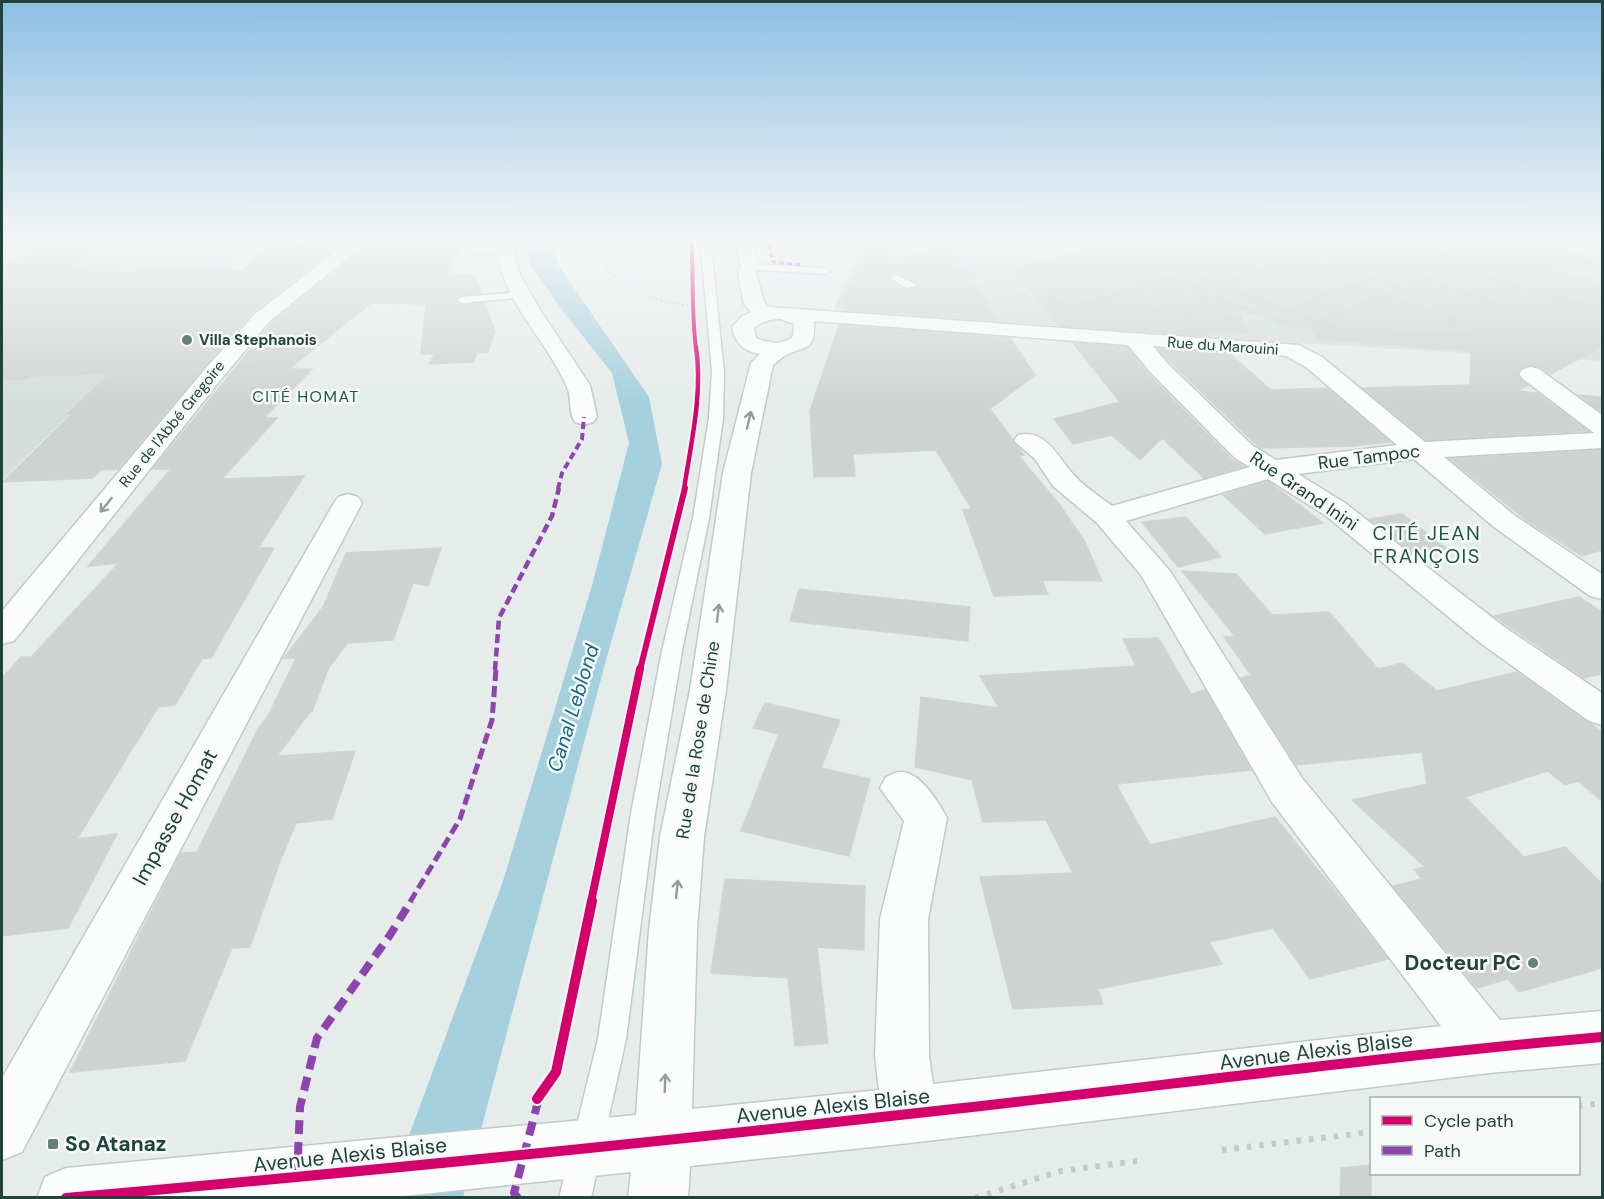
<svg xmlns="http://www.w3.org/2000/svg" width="1604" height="1199" font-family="'DM Sans',sans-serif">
	<rect width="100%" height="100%" fill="#e6ecea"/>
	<!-- built -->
	<path fill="#d4deda" d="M2 237H263L84 400 2 480Z
		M864 237H1602V361L1283 342 834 309Z"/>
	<!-- green -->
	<path fill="#cee6d8" d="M138 245H205L189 256 120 257Z"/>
	<!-- water -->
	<path fill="#a4cfdd" d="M528 237H552L558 265 649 397 662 464 606 660 463 1197 386 1198 503 881 593 582 629 443 612 373 562 310 530 264Z"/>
	<!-- building -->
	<path fill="#ced3d1" stroke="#cfd5d3" stroke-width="1.5" fill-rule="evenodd" d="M306 237H350L253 312 204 367 118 469 101 470 93 478 3 482 72 414H67L109 374 32 376 27 379H2V267L46 242 113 241 72 267H89L81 273 243 270 265 249 296 248Z
		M375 237 465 239 448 273 474 275 481 293 462 295 455 301 462 305 485 303 495 331 488 352 477 353 473 362 429 364 435 354H421L426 304 371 303 289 369H312L264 418H277L222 479 304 476 258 548H274L211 658 202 659 175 705 158 707 77 839 117 834 68 928 2 936V678L21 657H31L119 563 88 566 171 469H153L271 324Z
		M870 237H899L891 259 950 246 999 321 845 310 847 303 842 302ZM894 272 916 282 918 287 906 290 890 281 888 276Z
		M1090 237H1529L1601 262 1558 269 1602 285V347L1550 374 1540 367 1532 365 1522 367 1517 374 1528 385 1517 391 1537 393 1588 431 1426 440 1363 388 1470 385 1471 351 1319 339 1307 324 1296 329 1237 308 1249 333 1202 330 1210 336 1059 326 1013 268 1097 246Z
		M839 325 1010 338 1035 375 990 409 1024 455 1019 456 1059 504 1084 540 1102 581 1042 580 1048 594 994 596 963 510 972 509 936 450 853 454 855 476 814 477 810 411Z
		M1073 343 1127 347 1150 376 1233 460 1244 466 1204 478 1162 438 1140 460 1112 435 1073 444 1054 419 1120 402Z
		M1158 349 1230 354 1271 390 1328 388 1390 442 1354 446 1260 448 1170 362Z
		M1579 395 1602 397V413Z
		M1602 450V550L1582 556 1530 523 1450 459Z
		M1268 481 1276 487 1323 523 1265 534 1223 495Z
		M1402 514 1449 550 1415 555 1369 519Z
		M1186 517 1221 557 1178 567 1142 522Z
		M441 548 428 586 413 583 393 640 348 643 329 667 312 712H310L277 756 355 751 332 819 296 823 279 864 250 947 232 948 185 1061 70 1072 181 853 197 852 258 729 268 716 296 658H284L323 607 346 553Z
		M1182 571 1236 574 1272 615 1329 612 1378 669 1402 663 1437 691 1517 672 1602 732V801L1578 781 1565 785 1548 771 1465 797 1524 857 1565 847 1602 884V968L1519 992 1508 979 1477 988 1393 886 1422 879 1414 870 1425 867 1352 800 1427 784 1422 752 1296 765 1241 678 1251 675 1224 637 1235 636Z
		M799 589 970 607 968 641 790 621Z
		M1579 597 1602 612V674L1584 678 1494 616Z
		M1158 638 1191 694 1205 690 1251 770 1116 784 1150 845 1275 817 1341 898 1388 959 1310 979 1273 928 1209 942 1222 964 1098 989 1103 1004 1013 1009 980 877 1073 873 1046 820 983 822 972 780 915 767 921 697 999 708 980 676 1136 666 1123 639Z
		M765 703 840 720 821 768 870 779 849 856 741 831 779 734 753 728Z
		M725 879 865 886 864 950 817 947 828 1043 795 1046 788 978 711 973Z
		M1371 1165V1197H1340L1341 1168Z"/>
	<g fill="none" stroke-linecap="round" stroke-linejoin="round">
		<defs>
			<path id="lane" d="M700 237H710L724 372 723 418 709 518 682 651 655 813 626 1039 591 1198H559L598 1039 631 813 662 651 693 518 709 418 712 372Z
				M504 247 507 248V252L473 254 468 251 473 248Z
				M750 264 825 268 830 271 825 274 746 269 745 267Z
				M895 274 915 284 916 286 907 288 891 279 890 277Z
				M521 292 525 293V297L462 303 457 300 462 297Z"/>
			<path id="street" d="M354 237H373L269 322 222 378 14 641 2 644V611L206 368 255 314Z
				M495 237H513L515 258 521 277 542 313 590 385 597 417 593 422 584 425 575 422C568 412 572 398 567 387 543 332 500 303 495 237Z
				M734 237H751L759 267 756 272 764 302 769 307 1299 345 1322 357 1425 442 1594 433 1523 379 1519 374 1523 369 1531 367 1539 369 1602 415V448L1444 457 1514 515 1602 574V599L1590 596 1494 527 1414 459 1298 474 1345 503 1503 626 1602 693V725L1589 721 1479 642 1325 515 1268 479 1126 521 1170 571 1302 778 1500 1020 1602 1011V1063L1489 1073 910 1143 690 1166 688 1198H628L631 1172 386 1198H37L45 1177 66 1168 636 1115 649 930 660 837 690 690 723 473 751 363 760 354C742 350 736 344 732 327L741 317 751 312 744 304 738 272 741 267ZM781 319 794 324 793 336C784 346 767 343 756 338L754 328C762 321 770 319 781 319ZM814 321 1128 345 1152 374 1235 458 1250 467 1112 506C1099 496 1083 486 1072 473 1057 455 1045 429 1018 435L1014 441 1035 459 1053 486 1097 523 1141 575 1272 802 1441 1026 933 1084 929 1056 928 919 947 818C939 803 920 771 900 772 896 772 890 775 886 777L880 788 904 821 880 919 875 1056 879 1090 692 1109 697 930 704 837 726 690 751 473 773 365C777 362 783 356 788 354 810 345 815 349 814 321ZM1153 346 1286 356 1306 367 1397 445 1276 460 1253 446 1168 364Z
				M348 494 358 497 362 503 22 1152 2 1160V1078L334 503 338 497Z"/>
		</defs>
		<!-- lane casing -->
		<use href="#lane" stroke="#c3c9c7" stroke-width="3"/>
		<!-- street casing -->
		<use href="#street" stroke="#c3c9c7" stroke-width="3"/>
		<!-- path-far1 -->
		<path stroke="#c2cbca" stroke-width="2" stroke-dasharray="1.5 3" stroke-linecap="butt" d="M636 237 635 246 654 260 686 269
			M962 237 963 241
			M1015 237 1018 242
			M1283 237 1292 243
			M1557 237 1586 249
			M1096 240 1157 239
			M898 241 941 250 1020 285
			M1195 242 1199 246
			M1219 242 1222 246
			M635 246 615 254 605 269C631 289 655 303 688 305
			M1376 246 1432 261
			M1272 247 1373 279
			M1361 251 1419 267 1433 261
			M1519 264 1483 266 1462 271 1589 307
			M962 268 1049 307
			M1536 270 1546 268
			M1326 272 1336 269
			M1248 274 1269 268
			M932 276 975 266
			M1169 277 1184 272
			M1426 280 1495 303
			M1241 282 1228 287 1166 266 1157 239 1266 237
			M1340 283 1458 321
			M1000 284 1091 260
			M1215 285 1343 330 1476 337
			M1047 296 1073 307
			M1191 299 1201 298 1204 294
			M1084 306 1167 281 1289 324
			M1065 309 1168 277 1201 289 1248 275 1256 277
			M1288 310 1373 279 1405 289
			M1158 316 1161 307
			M1189 318 1191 311
			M1450 319 1456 336
			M1223 320 1254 312
			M1304 328 1456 268 1433 261 1448 254 1394 239 1364 249 1331 241"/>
		<!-- path -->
		<path stroke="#c2cbca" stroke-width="6" stroke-dasharray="4.5 8" stroke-linecap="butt" d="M1578 1106 1602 1103
			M1222 1150 1372 1132
			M975 1198 1061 1171 1145 1160"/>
		<!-- lane -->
		<use href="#lane" fill="#fbfcfc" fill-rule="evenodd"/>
		<!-- street -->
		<use href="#street" fill="#fbfcfc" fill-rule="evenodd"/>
		<!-- quiet-far4 -->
		<path stroke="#8e44ad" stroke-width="3" stroke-dasharray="5 3" stroke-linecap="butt" d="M767 237 773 262 802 265"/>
		<!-- quiet-far3 -->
		<path stroke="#8e44ad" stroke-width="4" stroke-dasharray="7 4" stroke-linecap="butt" d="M558 489 562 473 582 439 584 417"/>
		<!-- quiet-far2 -->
		<path stroke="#8e44ad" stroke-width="4.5" stroke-dasharray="9 4.5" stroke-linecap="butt" d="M495 670 499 618 552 516 559 488"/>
		<!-- quiet-far1 -->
		<path stroke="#8e44ad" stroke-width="5" stroke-dasharray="11 5" stroke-linecap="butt" d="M410 902 460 819 492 720 496 669"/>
		<!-- quiet -->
		<path stroke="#8e44ad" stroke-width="8" stroke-dasharray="14 8" stroke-linecap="butt" d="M297 1178 300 1107 317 1038 390 935 411 901
			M518 1198 514 1193 540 1094"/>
		<defs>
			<path id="cycleway-far4" d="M691 237C694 274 691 312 696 348"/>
			<path id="cycleway-far3" d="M684 489C691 443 703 393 696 347"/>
			<path id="cycleway-far2" d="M640 670 685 488"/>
			<path id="cycleway-far1" d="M591 902 640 669"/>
			<path id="cycleway" d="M537 1099 556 1072 592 901
				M66 1198C362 1172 658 1142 954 1109 1170 1085 1386 1056 1602 1037"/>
		</defs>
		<!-- cycleway-far4 casing -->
		<use href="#cycleway-far4" stroke="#f5faf8" stroke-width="6"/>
		<!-- cycleway-far3 casing -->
		<use href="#cycleway-far3" stroke="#f5faf8" stroke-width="8"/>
		<!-- cycleway-far2 casing -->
		<use href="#cycleway-far2" stroke="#f5faf8" stroke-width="10"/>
		<!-- cycleway-far1 casing -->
		<use href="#cycleway-far1" stroke="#f5faf8" stroke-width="11"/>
		<!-- cycleway casing -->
		<use href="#cycleway" stroke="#f5faf8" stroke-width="14"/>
		<!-- cycleway-far4 -->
		<use href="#cycleway-far4" stroke="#d6006c" stroke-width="4"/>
		<!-- cycleway-far3 -->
		<use href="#cycleway-far3" stroke="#d6006c" stroke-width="4.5"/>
		<!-- cycleway-far2 -->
		<use href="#cycleway-far2" stroke="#d6006c" stroke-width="6"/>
		<!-- cycleway-far1 -->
		<use href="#cycleway-far1" stroke="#d6006c" stroke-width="8"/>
		<!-- cycleway -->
		<use href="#cycleway" stroke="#d6006c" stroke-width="10"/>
	</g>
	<!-- one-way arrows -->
	<defs><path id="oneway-shaft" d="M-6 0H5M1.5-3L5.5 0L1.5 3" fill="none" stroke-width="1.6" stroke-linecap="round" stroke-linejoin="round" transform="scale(1.5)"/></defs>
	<g stroke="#8e9f9c">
		<use href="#oneway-shaft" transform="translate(749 420) rotate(-77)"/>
		<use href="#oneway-shaft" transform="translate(106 505) rotate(129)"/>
		<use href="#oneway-shaft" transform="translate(718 613) rotate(-83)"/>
		<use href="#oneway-shaft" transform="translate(677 889) rotate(-84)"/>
		<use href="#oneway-shaft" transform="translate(665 1083) rotate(-88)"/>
	</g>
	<!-- sky -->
	<linearGradient id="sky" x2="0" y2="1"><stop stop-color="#8dbfe4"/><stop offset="0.59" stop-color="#f4f6f6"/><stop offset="1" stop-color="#f4f6f6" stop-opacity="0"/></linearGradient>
	<rect width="1604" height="405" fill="url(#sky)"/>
	<!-- markers -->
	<g fill="#677e79" stroke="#f5faf8" stroke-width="2">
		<circle cx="187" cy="340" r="6"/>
		<circle cx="1533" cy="963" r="6"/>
		<rect x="47" y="1138" width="12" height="12" rx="3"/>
	</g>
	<g text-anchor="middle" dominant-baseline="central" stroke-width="5" stroke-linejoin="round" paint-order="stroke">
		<!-- far-poi labels -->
		<g font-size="15" font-weight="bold" fill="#22423c" stroke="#f5faf8" text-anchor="start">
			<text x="199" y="340">Villa Stephanois</text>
		</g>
		<!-- far-street labels -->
		<g font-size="15" fill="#22423c" stroke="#f5faf8">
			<text transform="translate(1223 346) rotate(4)">Rue du Marouini</text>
			<text transform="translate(172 424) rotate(-51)">Rue de l'Abbé Gregoire</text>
		</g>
		<!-- far-neighbourhood labels -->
		<g font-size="16" letter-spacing="1.5" fill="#1c564d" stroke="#f5faf8">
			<text x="306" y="396">CITÉ HOMAT</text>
		</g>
		<!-- street labels -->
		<g font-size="18" fill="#22423c" stroke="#f5faf8">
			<text transform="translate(1369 457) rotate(-7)">Rue Tampoc</text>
			<text transform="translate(1304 491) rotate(34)">Rue Grand Inini</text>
			<text transform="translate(698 740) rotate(-81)">Rue de la Rose de Chine</text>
		</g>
		<!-- neighbourhood labels -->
		<g font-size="20" letter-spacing="1.5" fill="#1c564d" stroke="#f5faf8">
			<text x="1427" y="533">CITÉ JEAN<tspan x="1427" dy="23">FRANÇOIS</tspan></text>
		</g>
		<!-- water labels -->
		<g font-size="20" font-style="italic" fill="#176683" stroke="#f5faf8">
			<text transform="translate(573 708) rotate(-73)">Canal Leblond</text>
		</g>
		<!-- near-street labels -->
		<g font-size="21" fill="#22423c" stroke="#f5faf8">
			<text transform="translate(175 817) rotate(-61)">Impasse Homat</text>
			<text transform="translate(1316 1051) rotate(-7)">Avenue Alexis Blaise</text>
			<text transform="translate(833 1106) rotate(-6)">Avenue Alexis Blaise</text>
			<text transform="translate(350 1155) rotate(-6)">Avenue Alexis Blaise</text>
		</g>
		<!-- near-poi labels -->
		<g font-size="21" font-weight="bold" fill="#22423c" stroke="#f5faf8" text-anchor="end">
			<text x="1521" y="963">Docteur PC</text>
			<text x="65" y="1144" text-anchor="start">So Atanaz</text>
		</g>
	</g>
	<!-- border -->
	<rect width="1604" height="1199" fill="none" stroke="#22423c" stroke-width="6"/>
	<!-- legend -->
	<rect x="1370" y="1097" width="210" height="78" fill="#f5faf8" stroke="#a1b0ad" stroke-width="1.5"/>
	<rect x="1382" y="1116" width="30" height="9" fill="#d6006c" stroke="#a1b0ad" stroke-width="1.5"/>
	<text x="1424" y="1127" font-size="18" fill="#22423c">Cycle path</text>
	<rect x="1382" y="1146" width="30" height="9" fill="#8e44ad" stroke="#a1b0ad" stroke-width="1.5"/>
	<text x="1424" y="1157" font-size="18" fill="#22423c">Path</text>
</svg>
